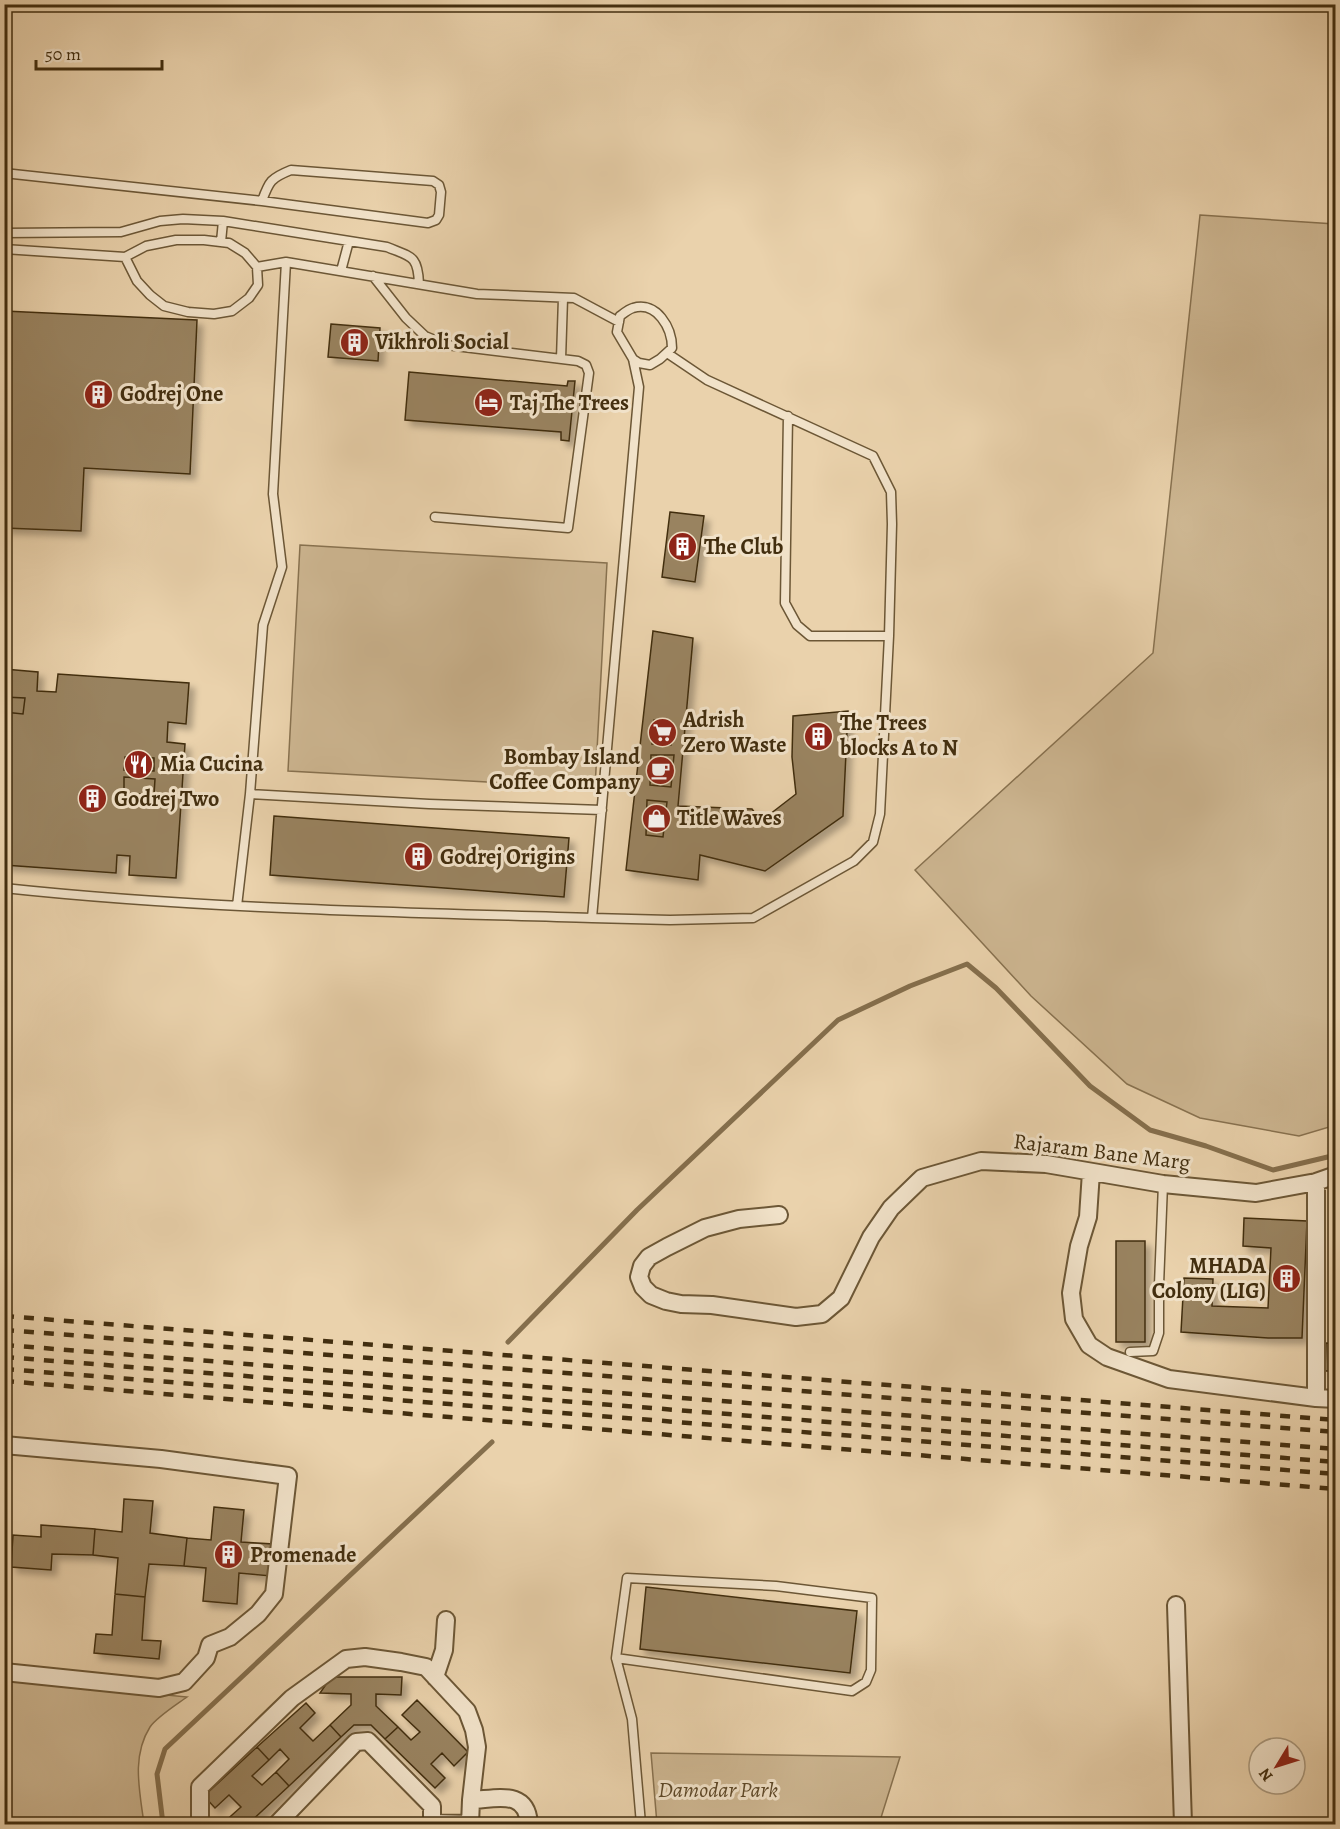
<svg xmlns="http://www.w3.org/2000/svg" width="1340" height="1829" font-family="Alegreya,serif">
	<defs>
		<filter id="shadow"><feDropShadow dx="5.5" dy="5.5" stdDeviation="3" flood-color="#0004"/></filter>
	</defs>
	<rect width="100%" height="100%" fill="#ead2ac"/>
	<filter id="stains"><feTurbulence type="fractalNoise" baseFrequency=".00333" numOctaves="4"/><feColorMatrix values="0 0 0 0 .2 0 0 0 0 .09 0 0 0 0 .02 0 0 0 .5 -.17"/></filter>
	<radialGradient id="worn" r=".72"><stop offset=".6" stop-color="#630" stop-opacity="0"/><stop offset="1" stop-color="#630" stop-opacity=".3"/></radialGradient>
	<!-- green -->
	<path fill="#cdb691" stroke="#887250" stroke-width="1.5" d="M1200 215 1335 224 1336 1125 1299 1136 1200 1118 1127 1084 1031 996 915 870 1153 653Z
		M300 545 607 563 595 788 288 771Z
		M4 1679 187 1697C176 1705 157 1717 150 1727 131 1757 140 1792 144 1824H5Z
		M651 1753 900 1757 879 1824H657Z"/>
	<g fill="none" stroke-linecap="round" stroke-linejoin="round">
		<!-- stream -->
		<path stroke="#856f4d" stroke-width="5" d="M508 1342 637 1210 838 1020 910 986 967 964 996 988 1090 1086 1150 1130 1206 1146 1273 1170 1336 1155
			M163 1824 157 1774 165 1749 492 1442"/>
	</g>
	<!-- building -->
	<path fill="#998361" stroke="#422e0f" stroke-width="1.5" filter="url(#shadow)" d="M4 311 197 320 190 474 84 468 81 531 4 528Z
		M331 324 380 328 378 361 328 357Z
		M409 372 567 386 568 381H575L569 441 561 440V432L405 420Z
		M670 512 704 516 695 582 662 577Z
		M653 631 693 638 678 806 752 809 761 821 796 794 792 757 793 716 848 711 843 816 765 871 700 855 698 880 626 870Z
		M4 669 38 672 37 691 56 692 58 674 189 683 186 724 168 722 167 742 185 744 176 878 129 875 130 856 117 855 116 873 4 865Z
		M4 697 25 698 23 714 4 712Z
		M654 720 672 722 671 745 652 744Z
		M651 755H674L671 787 650 785Z
		M125 757 154 758V771L124 770Z
		M124 777 155 779 154 795 124 793Z
		M647 800 667 802 663 837 646 835Z
		M274 816 569 838 564 897 270 875Z
		M1244 1218 1307 1221 1302 1338H1268L1181 1332 1184 1278 1213 1279 1212 1306 1268 1308 1271 1248 1243 1246Z
		M1116 1241H1145V1342H1116Z
		M1326 1343 1336 1344V1371H1325Z
		M124 1499 153 1501 150 1533 187 1538 184 1566 149 1564 145 1597 115 1594 118 1558 93 1555 95 1529 122 1532Z
		M214 1507 244 1510 241 1542 273 1544 271 1576 239 1573 237 1604 203 1601 206 1568 184 1566 187 1538 211 1540Z
		M41 1525 95 1529 93 1555 52 1554 51 1570 11 1567 13 1535 41 1537Z
		M646 1587 857 1611 850 1673 640 1649Z
		M115 1594 145 1597 142 1640 161 1641 159 1659 94 1653 96 1634 112 1635Z
		M331 1677H402L401 1695 376 1694V1706L398 1727 385 1739 371 1725H354L341 1737 330 1725 351 1705V1694L320 1693Z
		M417 1700 468 1752 454 1766 442 1753 431 1764 445 1778 435 1788 385 1739 398 1727 411 1740 420 1732 402 1715Z
		M306 1703 315 1713 300 1728 313 1741 330 1725 341 1737 289 1786 276 1772 289 1759 280 1749 269 1760 257 1747Z
		M257 1747 269 1760 252 1776 262 1785 276 1772 289 1786 248 1824H224L223 1823 241 1807 229 1795 215 1808 204 1796Z"/>
	<g fill="none" stroke-linecap="round" stroke-linejoin="round">
		<defs>
			<path id="lane" d="M4 62 7 4
				M4 173 262 201 428 223 436 220 439 215 441 192 439 185 433 181 291 170C271 178 269 181 262 201
				M4 233 121 232 160 221 183 219 223 221 387 247C411 257 418 255 419 284
				M221 242 223 221
				M4 249 125 257 146 246 176 240H204L229 243 245 253 257 267 258 285 249 298 232 311 214 314 188 312 164 306 150 295 137 281 125 257
				M257 267 286 262 477 294 574 298 619 322
				M341 271 349 241
				M373 276 406 318 425 336 447 345 578 361 586 365 589 373 568 528 435 517
				M561 359 563 298
				M633 359 639 363 650 365 660 359 672 348C672 328 657 301 633 308 629 309 624 313 620 316L617 332 633 359 639 387 592 918 670 920 753 918 854 861 873 842 880 814 889 636 892 524 891 492 873 456 707 380 667 353
				M788 416 785 603 797 625 810 636H889
				M250 794 429 804 602 810
				M4 888C199 909 396 912 592 918
				M237 906 250 794 263 625 282 567 273 494 286 262
				M1130 1352 1153 1351 1159 1333V1285L1163 1184
				M616 1658 852 1691 866 1682 871 1670 872 1598 776 1586 627 1578 616 1658 632 1719 641 1824"/>
			<path id="street" d="M1091 1172 1088 1217 1079 1246 1071 1293 1074 1319 1089 1345 1107 1357 1169 1379 1316 1398 1336 1399
				M779 1215 739 1219 705 1228 667 1247 649 1257 642 1266 639 1277 643 1287 651 1295 666 1301 681 1304 712 1305 796 1317 822 1314 841 1298 871 1237 891 1208 922 1178 981 1161 1046 1164 1163 1184 1256 1193 1316 1182 1336 1175
				M1316 1398V1182
				M4 1445 161 1459 288 1476 274 1594 258 1614 230 1637 210 1645 206 1658 184 1682 159 1688 4 1672
				M1176 1605 1183 1824
				M435 1677 444 1650 446 1620
				M471 1800C497 1799 527 1789 529 1824
				M432 1823 470 1824
				M200 1824V1787L292 1698 346 1659 365 1657 401 1662 426 1667 467 1711 474 1730 477 1747 471 1800 470 1824
				M277 1824 356 1742 368 1741 432 1806V1824"/>
		</defs>
		<!-- lane casing -->
		<use href="#lane" stroke="#6c5736" stroke-width="11"/>
		<!-- street casing -->
		<use href="#street" stroke="#6c5736" stroke-width="20"/>
		<!-- lane -->
		<use href="#lane" stroke="#f1e2c9" stroke-width="8"/>
		<!-- street -->
		<use href="#street" stroke="#f1e2c9" stroke-width="16"/>
		<!-- rail -->
		<path stroke="#422e0f" stroke-width="4.5" stroke-dasharray="10 10" stroke-linecap="butt" d="M4 1316 1336 1420
			M4 1330 1336 1432
			M4 1345 1336 1449
			M4 1357 1336 1462
			M4 1369 1336 1474
			M4 1381 1336 1489"/>
	</g>
	<!-- icons -->
	<defs>
		<symbol id="building-disc" viewBox="-11 -11 22 22"><circle r="9.5" fill="#8f2418" stroke="#f1e2c9"/><path d="M-4-6H4V6H1V3H-1V6H-4ZM-2.5-4.3h1.7v1.8h-1.7ZM.8-4.3h1.7v1.8H.8ZM-2.5-1h1.7V.8h-1.7ZM.8-1h1.7V.8H.8Z" fill="#fff"/></symbol>
		<symbol id="hotel-disc" viewBox="-11 -11 22 22"><circle r="9.5" fill="#8f2418" stroke="#f1e2c9"/><path d="M-6-4.5h1.5V1H6V5H4.5V3h-9V5H-6ZM-4 0a1.8 1.8 0 1 1 3.6 0ZM.5 0V-2.5h3Q6-2.5 6 0Z" fill="#fff"/></symbol>
		<symbol id="supermarket-disc" viewBox="-11 -11 22 22"><circle r="9.5" fill="#8f2418" stroke="#f1e2c9"/><path d="M-6-5.5h2.5l.6 2H6L4.5 2H-2.5L-4.4-4H-6ZM-1.5 3.2a1.3 1.3 0 1 0 .1 0ZM3 3.2a1.3 1.3 0 1 0 .1 0Z" fill="#fff"/></symbol>
		<symbol id="restaurant-disc" viewBox="-11 -11 22 22"><circle r="9.5" fill="#8f2418" stroke="#f1e2c9"/><path d="M-5-6h1v4h1v-4h1v4h1v-4h1v5L-1.5 .5V6h-2V.5L-5-1ZM5-6V6H3V1.5H1.5Q1.5-4 5-6Z" fill="#fff"/></symbol>
		<symbol id="cafe-disc" viewBox="-11 -11 22 22"><circle r="9.5" fill="#8f2418" stroke="#f1e2c9"/><path d="M-5.5-4.5H6V0H3Q3 3.5 0 3.5H-2.5Q-5.5 3.5-5.5 0ZM3-3.2v2h1.7v-2ZM-6 4.5H4V6H-6Z" fill="#fff"/></symbol>
		<symbol id="shop-disc" viewBox="-11 -11 22 22"><circle r="9.5" fill="#8f2418" stroke="#f1e2c9"/><path d="M-5-2.5h2.3a2.7 3.5 0 0 1 5.4 0H5L5.5 6h-11ZM-1.5-2.5h3a1.5 2.3 0 0 0-3 0Z" fill="#fff"/></symbol>
	</defs>
	<g fill-rule="evenodd">
		<use href="#building-disc" x="338" y="326" width="33" height="33"/>
		<use href="#building-disc" x="82" y="378" width="33" height="33"/>
		<use href="#hotel-disc" x="472" y="386" width="33" height="33"/>
		<use href="#building-disc" x="666" y="530" width="33" height="33"/>
		<use href="#supermarket-disc" x="646" y="716" width="33" height="33"/>
		<use href="#building-disc" x="802" y="720" width="33" height="33"/>
		<use href="#restaurant-disc" x="122" y="748" width="33" height="33"/>
		<use href="#cafe-disc" x="644" y="754" width="33" height="33"/>
		<use href="#building-disc" x="76" y="782" width="33" height="33"/>
		<use href="#shop-disc" x="640" y="802" width="33" height="33"/>
		<use href="#building-disc" x="402" y="840" width="33" height="33"/>
		<use href="#building-disc" x="1270" y="1262" width="33" height="33"/>
		<use href="#building-disc" x="212" y="1538" width="33" height="33"/>
	</g>
	<g text-anchor="middle" dominant-baseline="central" stroke-width="6" stroke-linejoin="round" paint-order="stroke">
		<!-- poi labels -->
		<g font-size="22" font-weight="bold" fill="#422e0f" stroke="#f1e2c9" text-anchor="start">
			<text x="375" y="342">Vikhroli Social</text>
			<text x="120" y="394">Godrej One</text>
			<text x="510" y="403">Taj The Trees</text>
			<text x="704" y="547">The Club</text>
			<text x="683" y="720">Adrish<tspan x="683" dy="25">Zero Waste</tspan></text>
			<text x="840" y="723">The Trees<tspan x="840" dy="25">blocks A to N</tspan></text>
			<text x="640" y="757" text-anchor="end">Bombay Island<tspan x="640" dy="25">Coffee Company</tspan></text>
			<text x="160" y="764">Mia Cucina</text>
			<text x="114" y="799">Godrej Two</text>
			<text x="677" y="818">Title Waves</text>
			<text x="440" y="857">Godrej Origins</text>
			<text x="1266" y="1266" text-anchor="end">MHADA<tspan x="1266" dy="25">Colony (LIG)</tspan></text>
			<text x="250" y="1555">Promenade</text>
		</g>
		<!-- street labels -->
		<g font-size="22" fill="#422e0f" stroke="#f1e2c9">
			<text transform="translate(1102 1152) rotate(7)">Rajaram Bane Marg</text>
		</g>
		<!-- park labels -->
		<g font-size="22" font-style="italic" fill="#5e4929" stroke="#f1e2c9">
			<text x="718" y="1790">Damodar Park</text>
		</g>
	</g>
	<!-- margin -->
	<rect width="1340" height="1829" fill="none" stroke="#ead2ac" stroke-width="24"/>
	<rect x="6" y="6" width="1328" height="1817" fill="none" stroke="#422e0f" stroke-width="3"/>
	<rect x="12" y="12" width="1316" height="1805" fill="none" stroke="#422e0f" stroke-width="1.5"/>
	<!-- north arrow -->
	<g transform="translate(1277 1766) rotate(232)"><circle r="28" fill="#f1e2c9" stroke="#ab9a7f" stroke-width="1.5"/>
	<path d="M0-4.5L10 22L0 15L-10 22Z" fill="#8f2418"/>
	<text y="-9" font-size="16" font-weight="bold" text-anchor="middle" fill="#422e0f">N</text>
	</g>
	<!-- scale -->
	<path d="M36 60v9h126v-9" fill="none" stroke="#422e0f" stroke-width="3"/>
	<text x="45" y="60" font-size="18" fill="#422e0f" stroke="#f1e2c9" stroke-width="4.5" paint-order="stroke">50 m</text>
	<rect width="100%" height="100%" filter="url(#stains)"/>
	<rect width="100%" height="100%" fill="url(#worn)"/>
</svg>
